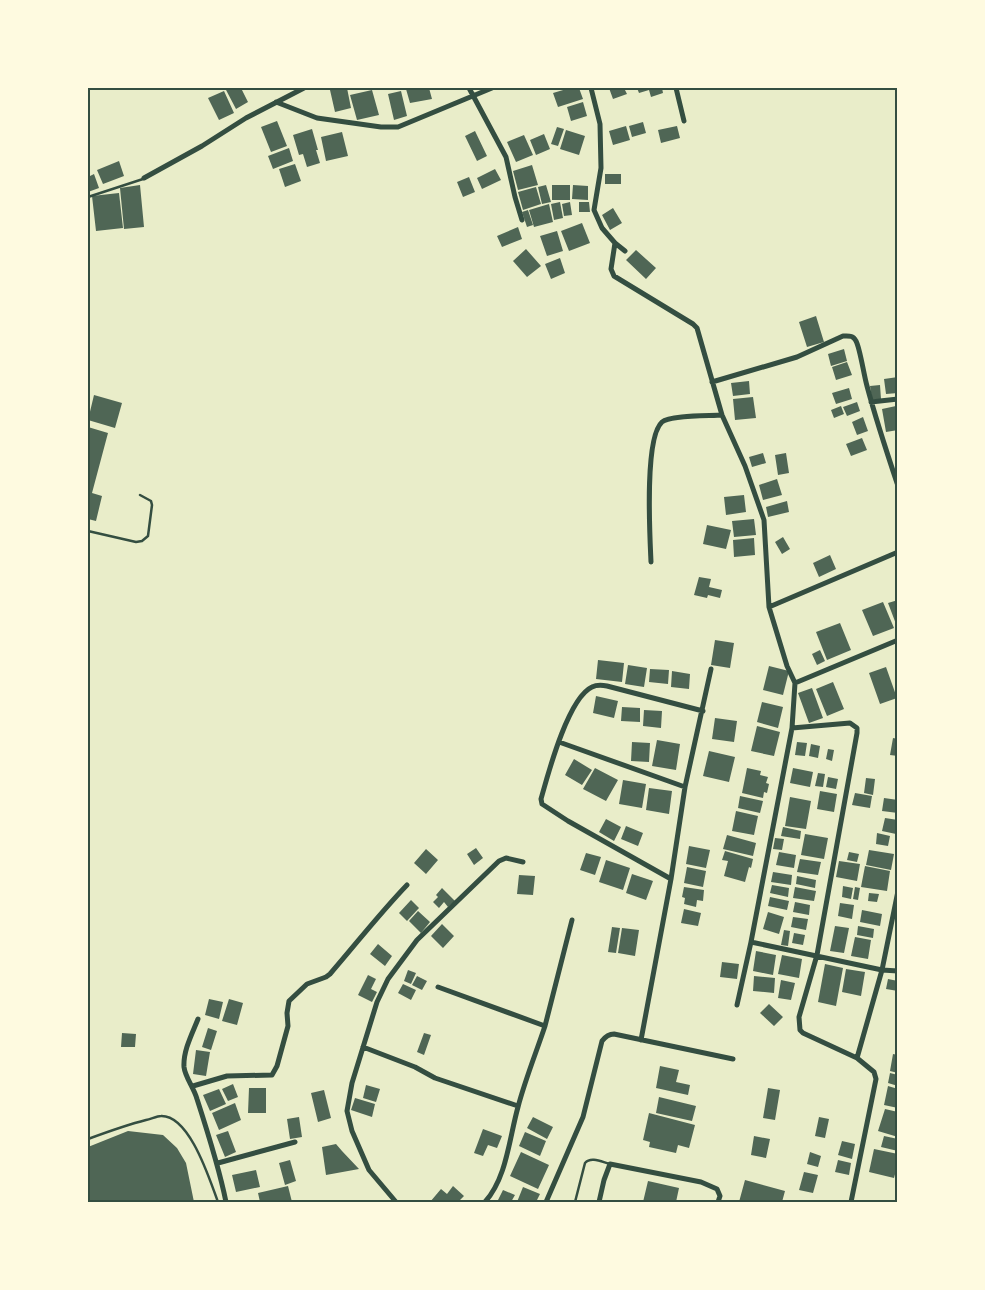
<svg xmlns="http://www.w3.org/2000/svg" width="985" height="1290" font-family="'Roboto Serif',serif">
	<rect width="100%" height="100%" fill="#e9edc9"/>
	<!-- building -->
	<path fill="#4f6655" d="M225 88H241L248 102 236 109Z
		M341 88H347L351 108 335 112 330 90Z
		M411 88H429L432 99 410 103 406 89Z
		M570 88H579L583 99 558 107 553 93Z
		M609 88H624L627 94 613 99Z
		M637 88H662L663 93 651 97 649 90 639 93Z
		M372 90 379 115 357 120 350 95Z
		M224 91 234 113 219 120 208 98Z
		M401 91 407 116 394 120 388 94Z
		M583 102 587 116 571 121 567 107Z
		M277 121 287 146 271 152 261 127Z
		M643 122 646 133 632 137 629 126Z
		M626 126 630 140 613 145 609 131Z
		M677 126 680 138 661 143 658 130Z
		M557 127 564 129 558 146 551 144Z
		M312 129 318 150H316L320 163 307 167 303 154 299 155 293 135Z
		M566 130 585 136 579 155 560 149Z
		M475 131 487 156 477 161 465 136Z
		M342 132 348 156 326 161 321 137Z
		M544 134 550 149 536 155 530 140Z
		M524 135 533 155 516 162 507 142Z
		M289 148 293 161 273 169 268 156Z
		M119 161 124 176 103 184 97 170Z
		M295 164 301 181 285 187 279 169Z
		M532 165 538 185 518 190 513 171Z
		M495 169 501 180 482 189 477 178Z
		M94 174 99 188 88 192V177Z
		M605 174H621V184H605Z
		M469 177 475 192 463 197 457 182Z
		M140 185 144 227 124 229 120 188Z
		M546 185 551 202 542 204 538 187Z
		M552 185H570V200H552Z
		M573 185 588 186V200L572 199Z
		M536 187 541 204 523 210 518 192Z
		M119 193 123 228 96 231 92 196Z
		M560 202 563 218 554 220 551 204Z
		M570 202 572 215 564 216 562 204Z
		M579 202H589L590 212H579Z
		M549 204 553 222 534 227 529 210Z
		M613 208 622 223 610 230 602 215Z
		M528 210 533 225 527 227 522 212Z
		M582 223 590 243 569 251 561 231Z
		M518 227 522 239 502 247 497 236Z
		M557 231 563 251 547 256 540 236Z
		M526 249 541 266 527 277 513 261Z
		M636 250 656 268 646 279 626 260Z
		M560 258 565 273 551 279 545 264Z
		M816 316 824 342 807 347 799 322Z
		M844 349 847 361 831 366 828 354Z
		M847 362 852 375 836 380 832 367Z
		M898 377V393L886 394 884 379Z
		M749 381 750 394 733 396 731 383Z
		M880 385 881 399 872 400 870 386Z
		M849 388 852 399 836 404 832 393Z
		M94 395 122 403 115 428 88 420Z
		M753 397 756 418 735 420 733 399Z
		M857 402 860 411 847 416 843 407Z
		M841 406 844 414 834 418 831 410Z
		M896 406 898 430 886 432 882 409Z
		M863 417 868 431 857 435 852 422Z
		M88 427 108 433 92 493 102 496 96 521 88 519Z
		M862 438 867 450 851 456 846 444Z
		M763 453 766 463 752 467 749 457Z
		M786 453 789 473 778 475 775 455Z
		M777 479 782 495 763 500 759 485Z
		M744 495 746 512 726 515 724 497Z
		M787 501 789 512 768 517 766 507Z
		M754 519 756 535 734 537 732 521Z
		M707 525 731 530 726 549 703 544Z
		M783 537 790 549 782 554 775 542Z
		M754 538 755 555 734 557 733 540Z
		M830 555 836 569 819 577 813 563Z
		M699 577 711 579 709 587 722 590 720 598 708 595 707 598 694 595Z
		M898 600V623L896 624 888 603Z
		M883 602 894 628 873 636 862 610Z
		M840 623 851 650 827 660 816 632Z
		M715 640 734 643 730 668 711 665Z
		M820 650 825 661 817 665 812 654Z
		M598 660 624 663 622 682 596 679Z
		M628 665 647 668 644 687 625 684Z
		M769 666 789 671 783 695 763 690Z
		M886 667 897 698 880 704 869 673Z
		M650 669 669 670 668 684 649 682Z
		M672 671 690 674 689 689 671 687Z
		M833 682 844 709 827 716 816 689Z
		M812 688 823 718 809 723 798 693Z
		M596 696 618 701 614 718 593 713Z
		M762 702 783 707 778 728 757 722Z
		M622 707 640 708V722L621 721Z
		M644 710 662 711 661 728 643 726Z
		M715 718 737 721 734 742 712 739Z
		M757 726 780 732 774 756 751 751Z
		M893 738 898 739V756L890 755Z
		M657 740 680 744 676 770 652 766Z
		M632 742 650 743 649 762 631 761Z
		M797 742 807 743 805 756 795 755Z
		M811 744 820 746 818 758 809 756Z
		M828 749 834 750 832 761 826 759Z
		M709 751 735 757 729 782 703 776Z
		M574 759 592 770 582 785 565 775Z
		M595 768 618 780 606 801 583 789Z
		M747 768 761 771 760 775 768 777 766 783 769 784 767 793 764 792 763 798 742 793Z
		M793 768 813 772 810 787 790 783Z
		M818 773 825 774 823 787 815 786Z
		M828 777 838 779 836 789 826 787Z
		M866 778 875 779 873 795 864 793Z
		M623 780 646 784 642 808 619 804Z
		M649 788 672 791 669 814 646 810Z
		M820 791 837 794 834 812 817 809Z
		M855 793 872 796 870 808 852 805Z
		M740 796 763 801 760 813 738 808Z
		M790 797 811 801 806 829 785 826Z
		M884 798 898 800V813L882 811Z
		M736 811 758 816 754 835 732 831Z
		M885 818 898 820 896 834 882 831Z
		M606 819 621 827 614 841 599 832Z
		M626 826 643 833 638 846 621 839Z
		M783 827 801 831 800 839 781 836Z
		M877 833 890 836 888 846 876 844Z
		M805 834 828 838 824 859 801 855Z
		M727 835 756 843 753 856 723 849Z
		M775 838 784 839 782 850 773 849Z
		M689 846 710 850 706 868 686 864Z
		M476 848 483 858 474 865 467 854Z
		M426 849 438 860 426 874 414 863Z
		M869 850 894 854 891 870 866 865Z
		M725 851 753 859 751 868 749 867 745 882 724 876 728 861 722 860Z
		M779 852 796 855 794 868 776 865Z
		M849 852 859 854 857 862 847 860Z
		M586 853 601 857 595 875 580 870Z
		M800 859 821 862 818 875 797 872Z
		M606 860 630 868 623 890 599 882Z
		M839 861 860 864 857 881 836 877Z
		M865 866 890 871 887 891 861 887Z
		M687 867 706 871 703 887 684 883Z
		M773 872 792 875 791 885 771 882Z
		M632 874 653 881 646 900 626 893Z
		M519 875 535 876 533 895 517 894Z
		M797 876 816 880 815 888 796 884Z
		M772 885 789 888 788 897 770 893Z
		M843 886 853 888 851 899 842 897Z
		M684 887 704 890 703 901 697 900 696 907 684 904 685 898 682 897Z
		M795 887 816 891 814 901 793 898Z
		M855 887 860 888 858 900 853 899Z
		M442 888 455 901 448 907 444 902 439 908 433 902 438 897 436 895Z
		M869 893 879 894 877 902 868 901Z
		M770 897 789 901 787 910 768 906Z
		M411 900 419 908 407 921 399 913Z
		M795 902 810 905 809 915 793 912Z
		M840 903 854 905 852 919 838 916Z
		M684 909 701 913 698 926 681 923Z
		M862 910 882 914 880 926 860 922Z
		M418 911 430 922 421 933 409 921Z
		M768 912 784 917 779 934 763 929Z
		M793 917 808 919 806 930 791 927Z
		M442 924 454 936 443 948 431 936Z
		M835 926 849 928 844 953 830 951Z
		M858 926 874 929 873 938 857 935Z
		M612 927 620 928 616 953 608 952Z
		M622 928 639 930 635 956 618 953Z
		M784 930 790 931 788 946 781 945Z
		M794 933 805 935 803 945 792 943Z
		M855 937 871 940 868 959 851 956Z
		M378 944 392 956 385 966 370 954Z
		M756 951 776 955 773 975 753 971Z
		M782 955 802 959 799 978 778 974Z
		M722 962 739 964 737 979 720 977Z
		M825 964 843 968 836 1006 818 1002Z
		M846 969 865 972 861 996 842 992Z
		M408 970 416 973 411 984 404 981Z
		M368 975 376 979 371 989 377 992 372 1002 358 995Z
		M417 976 427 981 422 990 412 985Z
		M754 976 775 978 774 993 753 991Z
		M888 979 898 981V991L886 989Z
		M781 980 795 983 791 1000 778 998Z
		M403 984 416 990 411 1000 398 993Z
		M209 999 223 1002 219 1019 205 1015Z
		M229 999 243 1003 237 1025 222 1021Z
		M769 1004 783 1017 774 1026 760 1013Z
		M208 1028 217 1031 211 1050 202 1047Z
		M122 1033 136 1034 135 1047H121Z
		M424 1033 431 1035 424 1055 417 1052Z
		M196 1050 210 1052 206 1076 193 1074Z
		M893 1054 898 1055V1073L890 1071Z
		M660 1066 679 1070 676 1082 690 1085 688 1095 656 1088Z
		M890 1073 898 1075V1086L888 1083Z
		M233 1084 238 1097 228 1101 222 1089Z
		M366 1085 380 1089 376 1102 363 1098Z
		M888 1086 898 1089V1108L884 1105Z
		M249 1088H266V1113H248Z
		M768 1088 780 1090 775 1120 763 1118Z
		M219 1089 226 1104 210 1111 203 1095Z
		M324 1090 331 1118 318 1122 311 1093Z
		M659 1097 696 1106 692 1121 656 1113Z
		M355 1098 375 1104 372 1117 351 1110Z
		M235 1103 241 1120 219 1130 212 1113Z
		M885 1109 898 1112V1137L878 1131Z
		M649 1113 695 1125 689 1148 678 1145 676 1153 649 1147 650 1142 643 1140Z
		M299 1117 302 1137 290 1139 287 1119Z
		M533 1117 553 1127 547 1139 527 1128Z
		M819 1117 829 1119 825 1138 815 1136Z
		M483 1129 502 1136 497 1148 488 1145 483 1156 474 1153Z
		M128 1131 163 1135 177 1148 186 1163 194 1202H88V1147Z
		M228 1131 236 1152 225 1157 216 1135Z
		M525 1132 546 1141 540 1156 519 1146Z
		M754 1136 770 1139 766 1158 751 1155Z
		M884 1136 898 1139V1151L881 1147Z
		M842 1141 855 1144 852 1159 838 1155Z
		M336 1144 342 1151 359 1169 326 1175 322 1147Z
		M874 1149 898 1154V1163L894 1178 869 1172Z
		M521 1152 549 1165 538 1189 510 1176Z
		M810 1152 821 1156 818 1167 807 1164Z
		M290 1160 296 1181 285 1185 279 1163Z
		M838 1160 851 1163 849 1175 835 1172Z
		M256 1170 260 1187 236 1192 232 1175Z
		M804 1172 818 1175 813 1193 799 1190Z
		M745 1180 785 1191 782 1202H739Z
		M648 1181 679 1188 676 1202H643Z
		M288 1186 292 1202H260L258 1193Z
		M453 1186 464 1196 458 1202H430L441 1189 447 1194Z
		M523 1187 540 1194 536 1202H517Z
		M503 1190 515 1195 511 1202H497Z"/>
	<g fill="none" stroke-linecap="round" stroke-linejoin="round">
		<!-- service -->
		<path stroke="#344e41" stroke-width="2.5" d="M88 197 143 179
			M88 531 136 542 142 541 148 536 152 505 151 501 140 495
			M88 1139C107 1132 126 1125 146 1120 151 1119 157 1116 161 1116 190 1115 210 1181 218 1202
			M575 1202 585 1163C591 1156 602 1162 610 1164"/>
		<!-- minor -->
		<path stroke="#344e41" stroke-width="5" d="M469 88 506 157 515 197 522 220
			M591 88 600 124 601 168 594 210 602 228 615 243 625 251
			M676 88 684 121
			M276 102 317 118 381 127H398L492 88
			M144 178 202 146 246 118 304 88
			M615 243 611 269 614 276 693 324 697 328 722 415 745 466 764 520 769 607
			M712 382 797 357 843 336C849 336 853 335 856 341 860 348 864 376 867 386 876 420 887 453 898 486
			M871 402 898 399
			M898 552 769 607 787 666 795 683 792 728 751 942 882 970 898 971
			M651 562C650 538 644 438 662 422 670 415 710 416 722 415
			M795 683 898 640
			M792 728 850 723 857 728V733L817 955 799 1017 800 1030 803 1033 857 1058 874 1072 876 1079 851 1202
			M559 742 685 787
			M671 879 568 821 542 804 541 799C548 774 568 698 592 687 596 685 602 685 607 686L703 711
			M438 987 545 1026C536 1053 525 1080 518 1107 509 1139 507 1177 485 1202
			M737 1005 751 942
			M198 1019C192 1034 183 1051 184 1067 185 1077 194 1088 197 1099 208 1133 219 1167 226 1202
			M545 1026 572 920
			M641 1040 671 879 685 787 711 669
			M363 1047 415 1067 435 1078 518 1106
			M857 1058 882 970 898 891
			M193 1086 227 1076 272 1075 277 1066 288 1026 287 1013 289 1001 307 984 326 977 330 974C356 944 380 913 407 885
			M218 1163 295 1142
			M396 1202 369 1170 352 1131 347 1111 352 1083 377 1002 388 979 417 940 499 861 506 858 523 862
			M546 1202 583 1117 602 1041C605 1037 608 1034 614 1034L733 1059
			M599 1202 604 1180 610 1164 701 1182 717 1189 720 1196 718 1202"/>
	</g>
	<!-- border -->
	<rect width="985" height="1290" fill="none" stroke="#fefae0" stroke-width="178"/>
	<rect x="89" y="89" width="807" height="1112" fill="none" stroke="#344e41" stroke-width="2"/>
</svg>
